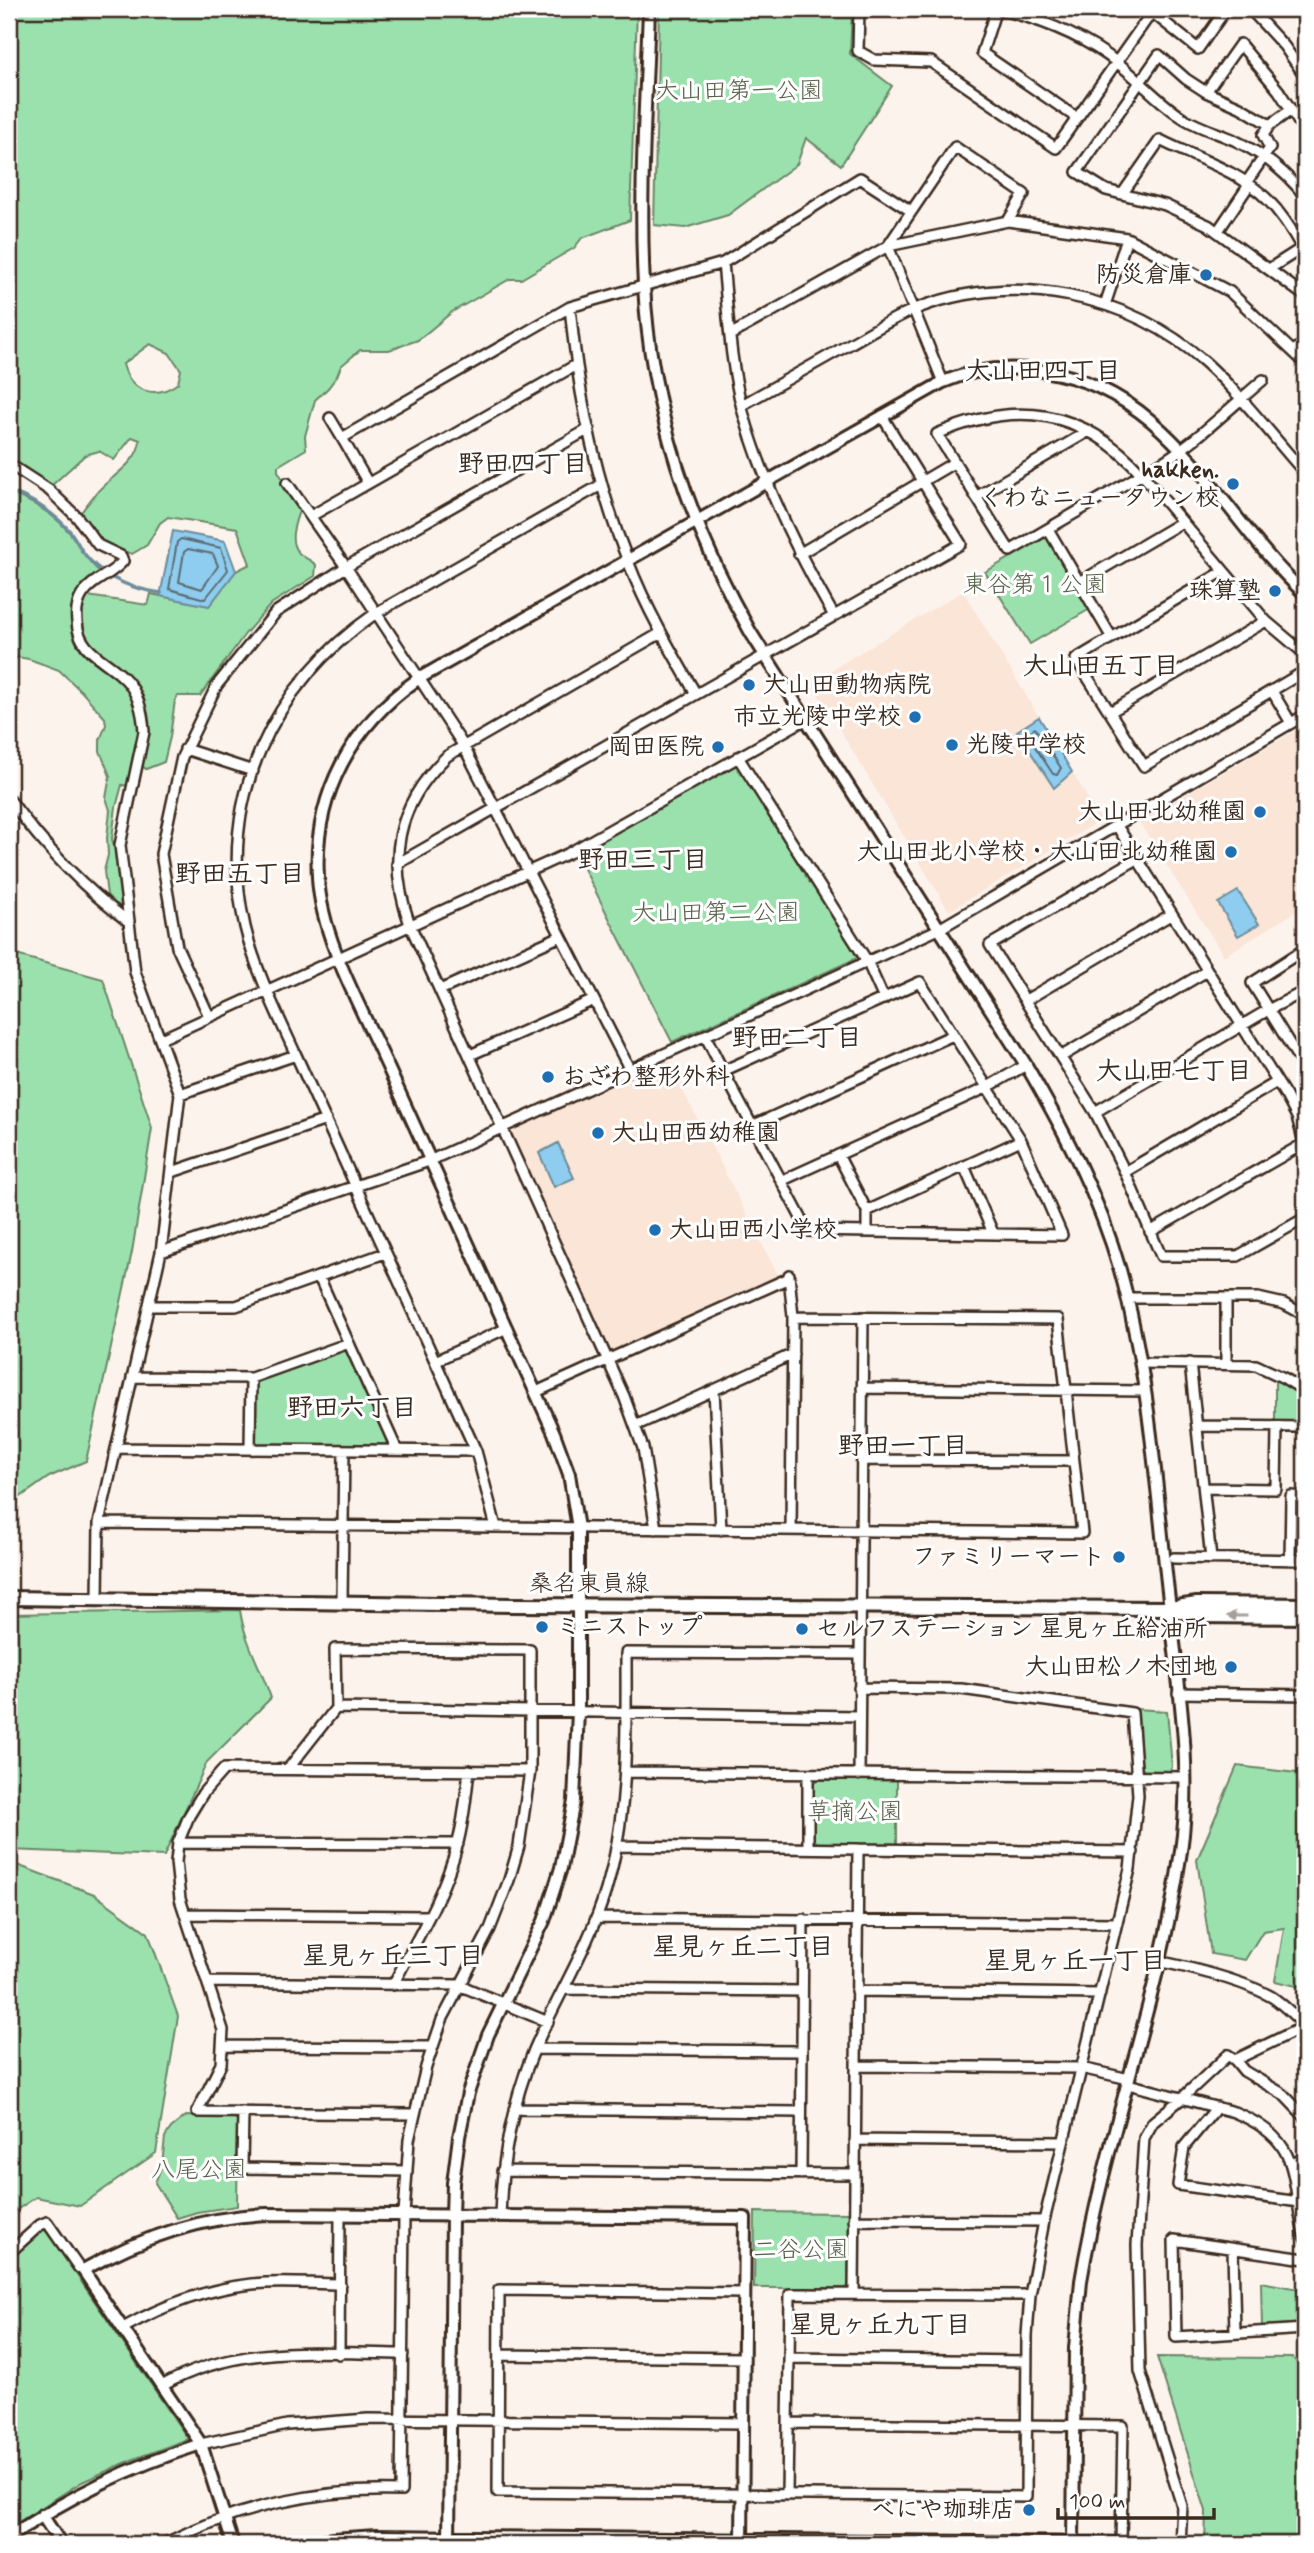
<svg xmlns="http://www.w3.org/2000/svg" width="1314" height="2553" font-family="Mynerve,'Klee One',sans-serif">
	<rect width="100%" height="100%" fill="#fdf3ed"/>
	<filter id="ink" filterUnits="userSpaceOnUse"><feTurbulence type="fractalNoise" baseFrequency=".0143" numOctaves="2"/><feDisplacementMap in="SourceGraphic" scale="14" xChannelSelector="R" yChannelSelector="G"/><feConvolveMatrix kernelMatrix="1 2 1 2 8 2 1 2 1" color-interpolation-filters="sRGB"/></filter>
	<g filter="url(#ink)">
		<!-- built -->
		<path fill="#fae5d7" d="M963 591 1101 820 949 911 811 682Z
			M1305 725V906L1224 956 1139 822Z
			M669 1060 683 1085 681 1087 778 1275 613 1350 609 1349 512 1135 514 1130Z"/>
		<!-- green -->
		<path fill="#9be1ae" stroke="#6b8666" stroke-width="2" fill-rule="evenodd" d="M9 9H637L630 220 582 238 574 248 545 265 521 279H510L452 312 418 340 389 350H360L341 366 337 376 328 388 315 400 305 436 306 449 278 466V471L300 508C296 520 287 541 298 552 302 557 311 560 316 565L315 576 271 604 245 634 200 696H178L175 700 170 737 164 762 146 769 142 766C147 739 152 716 138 691 120 656 58 645 88 596L148 605 151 594 209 606 236 571 250 564 237 528 168 517 160 523 147 545 132 554 99 543 79 515C86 506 93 496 101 488 114 475 139 461 140 440L132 437 114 460 99 451 85 455 50 487 9 461ZM150 344 169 353 181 370 178 383C155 400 130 392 123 364Z
			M659 9H852L850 54 892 86 841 165 806 138 797 164 728 215 685 228 654 225Z
			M9 493C31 501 54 514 69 532 80 546 86 561 100 572 75 592 58 630 87 656 104 671 124 678 133 701 145 729 134 758 128 786L122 785 116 807 112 839 117 855 122 907 114 903 107 895 104 871 108 855 107 838 110 810 106 798 110 776 100 751V740L106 725 105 718 82 692 59 670 29 659 17 657 12 664H9Z
			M1045 538 1049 539 1090 609 1030 644 985 572Z
			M734 765 739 767 857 956 855 959 672 1042 577 855Z
			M9 953 103 979 152 1128 132 1252 86 1461 49 1477 9 1505Z
			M344 1351 348 1352 387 1441 386 1445H259L255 1440 256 1385 258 1380Z
			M1275 1378 1305 1395V1423L1275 1422Z
			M240 1610C244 1641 261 1668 271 1698L207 1762 164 1856 9 1850V1614Z
			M1136 1709 1167 1711 1172 1767 1169 1772H1145L1142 1769Z
			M1237 1766 1305 1774V1988L1275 1981 1284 1928 1263 1931 1245 1960 1211 1954 1197 1860Z
			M818 1780H897V1844L818 1843 814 1840 813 1782Z
			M9 1862 94 1894 148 1933 178 2016 156 2153 80 2206 36 2197 9 2215Z
			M186 2116 235 2118 238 2121 237 2206 197 2212 177 2218 155 2183 162 2165 165 2137 171 2128Z
			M755 2212 849 2213 848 2286 846 2288H754Z
			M43 2230 47 2231 188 2439 134 2459 82 2482 9 2528V2260Z
			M1261 2282 1305 2290V2325L1262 2327Z
			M1157 2357 1293 2358 1305 2373V2544H1205L1206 2511Z"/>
		<!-- water -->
		<path fill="#8ecdef" stroke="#6d8c9b" stroke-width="2" d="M173 531 225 541 236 571 209 606 160 596Z
			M1039 717 1072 772 1054 788 1017 731Z
			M1238 891 1259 924 1238 936 1218 903Z
			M558 1143 574 1178 554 1187 539 1153Z"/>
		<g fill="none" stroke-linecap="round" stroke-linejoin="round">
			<!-- shore -->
			<path stroke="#5c6b72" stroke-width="2" d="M181 539 221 548 228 570 205 599 169 589 177 542Z
				M188 549 213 554 218 566 202 589 179 582 184 552Z
				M1035 728 1061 768 1057 775 1053 774 1028 736 1029 732Z"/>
			<!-- stream -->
			<path stroke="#6d8c9b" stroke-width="3.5" d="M9 491C31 499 51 511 67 528 74 535 77 543 82 551 101 577 131 589 161 593"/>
			<defs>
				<path id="minor" d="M859 9 858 51 874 60 931 62 1056 148 1154 9
					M996 9 982 53 1077 118
					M997 9C1040 19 1084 36 1119 64 1141 81 1161 105 1185 119 1200 128 1218 133 1234 140 1262 153 1286 172 1305 196
					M1148 9 1198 49 1226 9
					M1250 9 1284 46 1305 76
					M1206 92 1240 107 1270 125 1291 110
					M1305 132 1279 91 1240 44 1206 92 1186 79 1159 55 1077 172 1106 190 1165 205 1208 225 1305 296
					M1246 183 1270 148 1263 135 1270 125
					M1123 193 1160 140C1195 158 1238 170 1267 199 1281 213 1292 230 1302 248L1269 269
					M1218 231 1249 185
					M888 246 955 147 1024 194 1008 221
					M888 246 943 382
					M723 263C728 312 730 364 743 412 764 485 797 551 834 616
					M1105 305 1127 238
					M570 307C578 393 595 480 628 561 646 608 671 651 696 694
					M730 335 888 246 1008 221 1127 238 1230 292 1305 363
					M1294 351 1305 342
					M1263 380C1225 412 1187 451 1142 474L1010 551 937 434C1016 399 1083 409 1142 474L1266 621 1305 654
					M742 405C777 385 813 365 848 345 871 332 894 317 918 308 1015 271 1129 294 1206 363 1242 396 1273 437 1305 473
					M330 418 342 438
					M9 464 49 490 77 517 98 545 121 556 123 561C112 575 92 579 82 595 77 603 76 613 77 622 79 654 109 660 127 681 139 695 143 714 144 732L120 845 135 972 180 1094 161 1252 99 1523 98 1599
					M287 483 346 567 463 745 630 1070
					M368 483 342 438 570 307 723 263 860 178 911 211
					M976 497 1089 431
					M311 516 576 365
					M1048 529 1112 638
					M799 554 955 462
					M1224 571 1076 659 1144 766 1305 671
					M1080 582 1182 522
					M1272 691 1291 723
					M1110 712 1266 621
					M185 749 253 771
					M738 757 867 961 884 999
					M9 799C43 845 83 888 129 922
					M1117 826 1286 1096 1297 1117 1305 1146
					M1137 859 990 945 1095 1112 1125 1172 1161 1256H1238L1305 1218
					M397 864 961 544 882 416
					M1305 949 1252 983 1305 1069
					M920 982 1021 1140 1062 1235 808 1231 723 1071Z
					M440 990 561 936
					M1026 1000 1172 914
					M209 1016 177 947 161 854 182 757 217 685 276 612 346 567 589 429
					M705 1035 723 1071
					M161 1039 569 853 806 719
					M296 1055C277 1013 256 972 245 927 216 800 272 685 376 613L601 485
					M470 1055 594 1000
					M1062 1056 1207 971
					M180 1094 296 1055 476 1451 496 1527
					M1095 1112 1268 1010 1305 991
					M752 1126 953 1035
					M838 1155 867 1211V1232
					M964 1166 993 1233
					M172 1172 326 1120
					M1125 1172 1277 1082
					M781 1181 986 1088 1026 1065
					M867 1211 1021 1140
					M1150 1232 1305 1143
					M161 1252 429 1161 939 929 1305 715
					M789 1275 793 1317 791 1530
					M319 1277 397 1450
					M1127 1298H1258L1284 1304 1305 1315
					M149 1306H236L385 1253
					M435 1361 507 1328
					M1141 1363 1256 1365 1284 1378 1305 1391
					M1190 1363 1211 1559
					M1226 1364V1298
					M132 1377 251 1378 349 1343
					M862 1388 1145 1391
					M714 1390 721 1530
					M536 1392 789 1278
					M635 1426 793 1354
					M1197 1426 1305 1427
					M116 1448 476 1451
					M250 1448 251 1378
					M862 1460 1074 1461
					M1204 1488 1276 1489 1277 1427
					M99 1523 1082 1533 1058 1319 793 1317
					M656 1529 643 1448 624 1396 410 925C387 860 395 806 447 756L661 633
					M1174 1558 1305 1560
					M1290 1560 1291 1496 1305 1497
					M342 1602 344 1450
					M1178 1693 1305 1695
					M336 1708 859 1716
					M625 1772 1185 1777
					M859 1775 863 1317
					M178 1843 458 1844
					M617 1846 858 1849
					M808 1848V1774
					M185 1914 428 1916
					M596 1918 1117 1923
					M1158 1961C1191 1968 1243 1980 1272 1997 1284 2005 1295 2016 1305 2026
					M209 1982 459 1985 548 2022
					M393 1985C416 1940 444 1895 457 1846 464 1821 466 1796 469 1770
					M565 1989 802 1991
					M856 1991 1100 1994
					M223 2046 433 2047
					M535 2049 802 2051
					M1235 2060 1244 2071 1283 2094 1305 2117
					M856 2066 1081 2068 1129 2079
					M1128 2084 1234 2112C1305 2141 1289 2177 1305 2238
					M1217 2107 1184 2147 1178 2185 1299 2202
					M514 2109 801 2112
					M243 2112 242 2168 406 2171
					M414 2114 197 2112 221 2064 223 2030 180 1899 176 1862 178 1843 189 1816 203 1793 224 1769 530 1771
					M855 2140 1063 2142
					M1292 2164 1305 2158
					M502 2171 854 2174
					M801 2174 803 1919
					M500 2215C502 2158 512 2103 534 2050 557 1996 589 1947 606 1890 629 1813 626 1733 626 1653L859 1654
					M854 2220 1044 2221
					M1233 2249 1235 2333
					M9 2253 40 2225 47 2222 79 2268 83 2270
					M1305 2259 1174 2240 1176 2337 1305 2329
					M744 2293 499 2290 498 2492 1026 2497 1027 2336 1030 2295 1044 2221 1130 1869 1138 1795 1132 1713 961 1689 859 1688
					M854 2294 858 1849 1133 1852
					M123 2328C164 2305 205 2289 252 2284 281 2281 311 2284 340 2284
					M339 2354 340 2214
					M499 2355 744 2358
					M789 2358 1027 2361
					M162 2386C237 2343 319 2353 403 2354
					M788 2423 1123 2426 1121 2544
					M201 2444 287 2425 368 2419 743 2423
					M787 2494 790 2294 1030 2295
					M164 2544C236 2507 320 2488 401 2491L404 2215 409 2140 426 2067 442 2020 490 1929 509 1880 519 1846 530 1771V1650L335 1649 336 1708 288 1769
					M1180 2544 1182 2506 1140 2371 1137 2245 1144 2138 1153 2122 1181 2099 1228 2055 1235 2060 1305 2026"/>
				<path id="tertiary" d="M649 9C646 100 639 193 644 285 650 407 690 527 751 633L1026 1065C1064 1130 1099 1197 1120 1270 1150 1377 1156 1490 1169 1600 1178 1683 1193 1768 1181 1851 1160 1997 1105 2136 1081 2281L1075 2348 1073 2544
					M42 2515 61 2544
					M9 2537C72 2495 129 2467 201 2444
					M233 2544 201 2444 83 2270C141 2237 200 2217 267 2214L745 2218 742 2544
					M304 2544 333 2539 376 2536 1169 2544
					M449 2544 452 2215 453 2183 459 2137 468 2093 488 2035 544 1921 561 1868 574 1801 578 1711V1528L569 1474 554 1433C499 1310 442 1188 387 1065 362 1009 321 939 318 877 313 795 352 725 418 679L943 382C975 369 1010 366 1043 371 1172 389 1219 515 1305 594"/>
				<path id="secondary" d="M9 1598 512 1605 1170 1608 1197 1604 1305 1605
					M1173 1609 1196 1616 1305 1617"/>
			</defs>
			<!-- minor casing -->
			<use href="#minor" stroke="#3b2a1e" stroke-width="14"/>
			<!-- tertiary casing -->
			<use href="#tertiary" stroke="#3b2a1e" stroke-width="16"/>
			<!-- secondary casing -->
			<use href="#secondary" stroke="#3b2a1e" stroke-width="18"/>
			<!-- minor -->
			<use href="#minor" stroke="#fff" stroke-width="9"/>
			<!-- tertiary -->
			<use href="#tertiary" stroke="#fff" stroke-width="10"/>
			<!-- secondary -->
			<use href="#secondary" stroke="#fff" stroke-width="12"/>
		</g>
		<!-- one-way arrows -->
		<defs><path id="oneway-solid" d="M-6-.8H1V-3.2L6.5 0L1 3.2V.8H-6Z" transform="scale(1.75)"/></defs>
		<use fill="#a79f9a" href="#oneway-solid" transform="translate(1237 1616) rotate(-180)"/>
	</g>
	<!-- markers -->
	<g fill="#1f6fb2" stroke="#fff" stroke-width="2.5">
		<circle cx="1206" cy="275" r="7"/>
		<circle cx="1233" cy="484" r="7"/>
		<circle cx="1275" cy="591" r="7"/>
		<circle cx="749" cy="685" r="7"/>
		<circle cx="915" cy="717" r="7"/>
		<circle cx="952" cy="745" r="7"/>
		<circle cx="718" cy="747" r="7"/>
		<circle cx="1260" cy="812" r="7"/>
		<circle cx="1231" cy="852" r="7"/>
		<circle cx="548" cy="1077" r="7"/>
		<circle cx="598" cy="1133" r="7"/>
		<circle cx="655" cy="1230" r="7"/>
		<circle cx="1119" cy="1557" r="7"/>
		<circle cx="542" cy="1627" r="7"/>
		<circle cx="802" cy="1629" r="7"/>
		<circle cx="1231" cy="1667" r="7"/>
		<circle cx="1029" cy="2510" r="7"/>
	</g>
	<g text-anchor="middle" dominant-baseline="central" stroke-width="6" stroke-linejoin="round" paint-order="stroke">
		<!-- park labels -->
		<g font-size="24" fill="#586149" stroke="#fff">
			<text x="739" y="91">大山田第一公園</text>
			<text x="1035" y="585">東谷第１公園</text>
			<text x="716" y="913">大山田第二公園</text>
			<text x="855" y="1812">草摘公園</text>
			<text x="199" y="2170">八尾公園</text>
			<text x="801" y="2250">二谷公園</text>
		</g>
		<!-- poi labels -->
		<g font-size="24" font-weight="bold" fill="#3b2a1e" stroke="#fff" text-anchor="end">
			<text x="1192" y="275">防災倉庫</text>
			<text x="1219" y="470">hakken.<tspan x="1219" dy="28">くわなニュータウン校</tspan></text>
			<text x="1261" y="591">珠算塾</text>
			<text x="763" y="685" text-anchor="start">大山田動物病院</text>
			<text x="901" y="717">市立光陵中学校</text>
			<text x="966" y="745" text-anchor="start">光陵中学校</text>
			<text x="704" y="747">岡田医院</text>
			<text x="1246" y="812">大山田北幼稚園</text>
			<text x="1217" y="852">大山田北小学校・大山田北幼稚園</text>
			<text x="562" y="1077" text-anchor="start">おざわ整形外科</text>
			<text x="612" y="1133" text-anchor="start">大山田西幼稚園</text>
			<text x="669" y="1230" text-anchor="start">大山田西小学校</text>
			<text x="1105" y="1557">ファミリーマート</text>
			<text x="556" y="1627" text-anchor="start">ミニストップ</text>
			<text x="816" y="1629" text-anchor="start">セルフステーション 星見ヶ丘給油所</text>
			<text x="1217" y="1667">大山田松ノ木団地</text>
			<text x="1015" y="2510">べにや珈琲店</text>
		</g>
		<!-- street labels -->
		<g font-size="24" fill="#3b2a1e" stroke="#fff">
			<text x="589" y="1584">桑名東員線</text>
		</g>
		<!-- neighbourhood labels -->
		<g font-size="26" font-weight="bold" fill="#3b2a1e" stroke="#fff">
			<text x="1043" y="372">大山田四丁目</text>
			<text x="523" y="465">野田四丁目</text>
			<text x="1101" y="667">大山田五丁目</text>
			<text x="643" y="861">野田三丁目</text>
			<text x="240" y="875">野田五丁目</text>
			<text x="797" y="1039">野田二丁目</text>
			<text x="1174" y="1072">大山田七丁目</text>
			<text x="352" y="1409">野田六丁目</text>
			<text x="903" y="1447">野田一丁目</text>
			<text x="743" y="1948">星見ヶ丘二丁目</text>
			<text x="393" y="1957">星見ヶ丘三丁目</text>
			<text x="1075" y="1962">星見ヶ丘一丁目</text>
			<text x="880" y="2326">星見ヶ丘九丁目</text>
		</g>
	</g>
	<!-- margin -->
	<rect width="1314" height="2553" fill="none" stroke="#fff" stroke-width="35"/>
	<rect x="18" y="18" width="1279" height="2518" fill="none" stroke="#3b2a1e" stroke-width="2.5" filter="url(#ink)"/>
	<!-- scale -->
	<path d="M1058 2508v10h156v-10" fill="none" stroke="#3b2a1e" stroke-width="3.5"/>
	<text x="1069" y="2508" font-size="21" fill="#3b2a1e" stroke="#ffffff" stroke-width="5" paint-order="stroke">100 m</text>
</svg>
